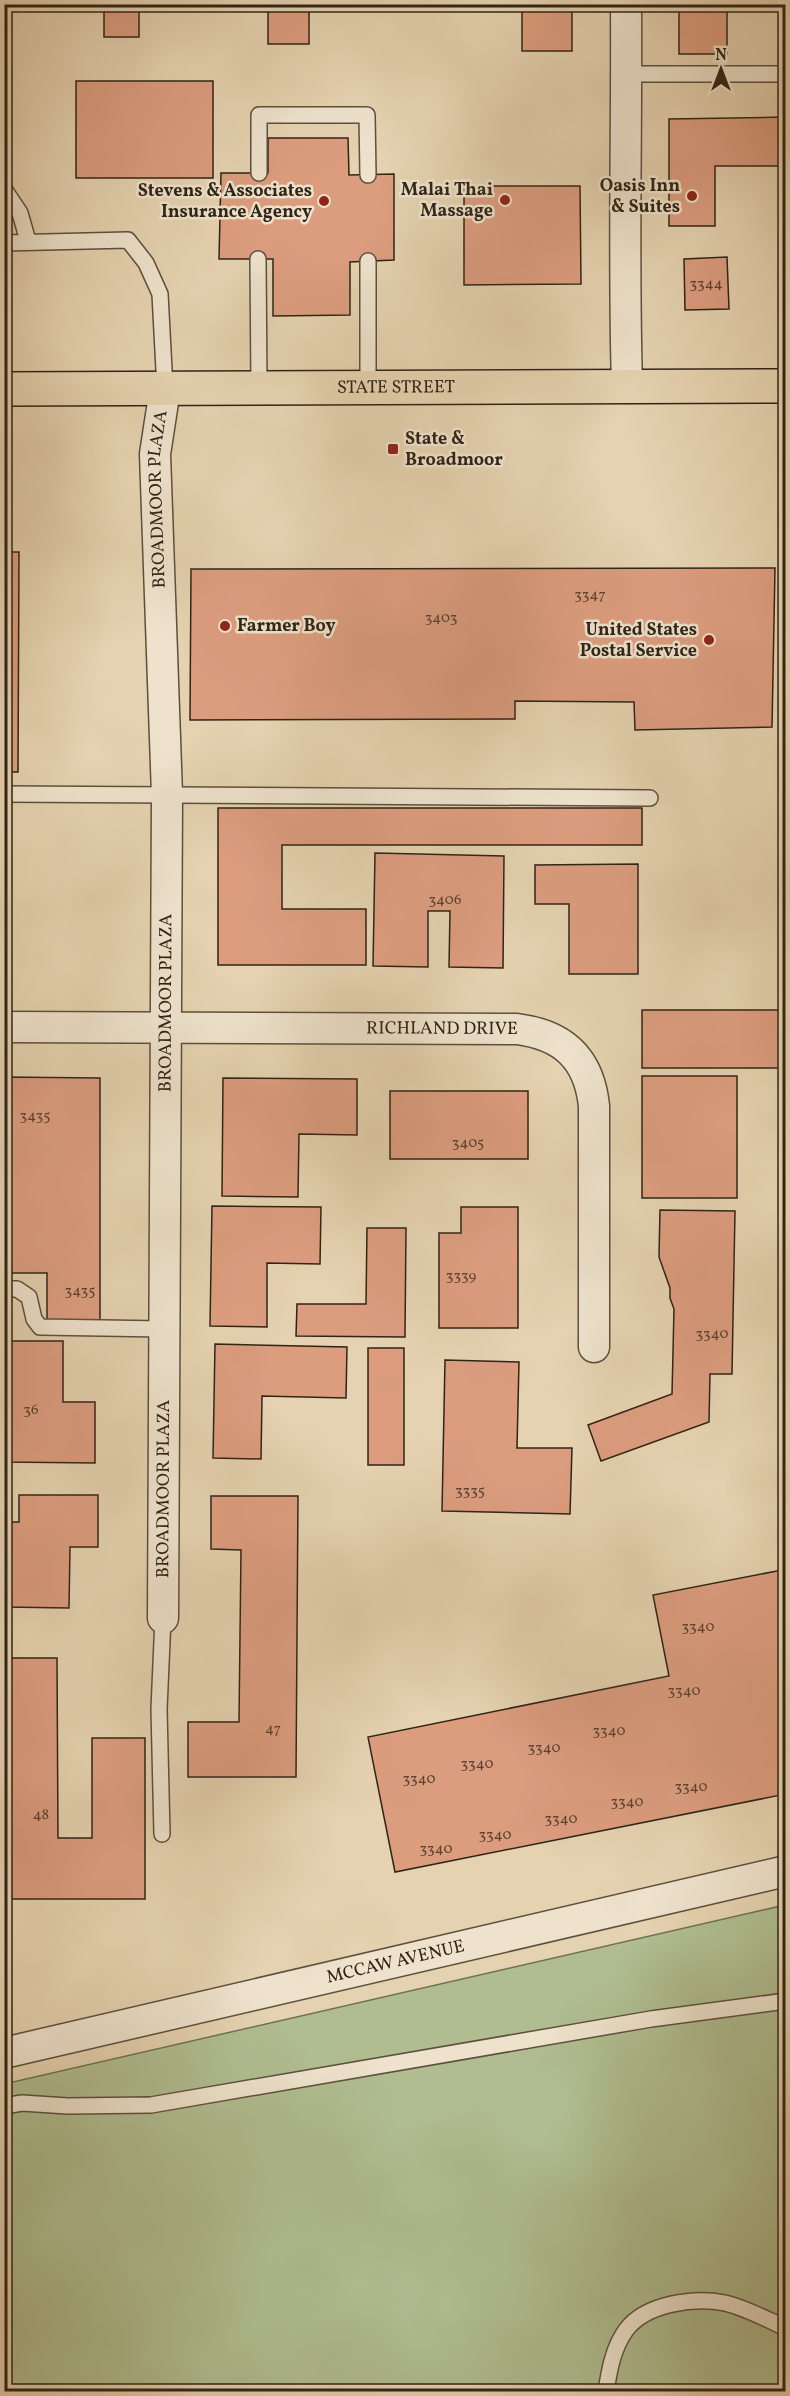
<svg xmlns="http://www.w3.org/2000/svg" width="790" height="2396" font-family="Vollkorn,serif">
	<rect width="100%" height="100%" fill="#e5d2b0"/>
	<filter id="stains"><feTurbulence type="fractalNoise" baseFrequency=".00333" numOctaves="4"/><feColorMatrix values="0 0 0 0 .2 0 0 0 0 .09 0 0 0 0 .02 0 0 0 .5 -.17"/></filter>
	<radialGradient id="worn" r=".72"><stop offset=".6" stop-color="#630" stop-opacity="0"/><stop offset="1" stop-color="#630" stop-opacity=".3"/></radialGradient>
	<!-- green -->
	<path fill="#afbd90" stroke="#6f7054" stroke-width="1.5" d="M785 1905V2391H5L4 2084Z"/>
	<!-- building -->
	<path fill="#dc9d7f" stroke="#2f2417" stroke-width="1.5" d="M104 4H139V37H104Z
		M268 4H309V44H268Z
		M522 4H572V51H522Z
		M679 4H727V54H679Z
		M76 81H213V178H76Z
		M786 117V166H715V226H669V119Z
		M268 138H348L349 175 394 174V260L350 262V315L273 316V259H219L221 173H268Z
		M464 186H580L581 284 464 285Z
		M727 257 729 309 685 310 684 259Z
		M4 552H19L18 772H4Z
		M775 568 772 727 635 730 634 702 515 701V719L190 720 191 569Z
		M218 808H642V845H282V909H366V965H218Z
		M375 853 504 856 503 968 449 967 450 911H428V967L373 966Z
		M638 864V974H569V904H535V865Z
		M642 1010H781V1068H642Z
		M642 1076H737V1198H642Z
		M4 1077 100 1078V1323H47V1273H4Z
		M223 1078 357 1079V1135L299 1134 298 1197 222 1196Z
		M390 1091H528V1159H390Z
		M212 1206 321 1207 320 1264 267 1263V1327L210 1326Z
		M461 1207H518V1328H439V1233H461Z
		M660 1210 735 1211 732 1374H710L709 1422 601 1461 588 1425 672 1394 674 1309 670 1298V1288L659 1257Z
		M367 1228H406L405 1337 296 1336 297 1304H366Z
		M4 1341H63V1402H95V1463L4 1462Z
		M215 1344 347 1347 346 1398 262 1396 261 1459 213 1458Z
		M368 1348H404V1465H368Z
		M445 1360 519 1362 517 1448H572L570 1514 442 1511Z
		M19 1495H98V1547H70L69 1608 4 1607V1522H19Z
		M211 1496H298L296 1777H188V1722H239L241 1550 211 1549Z
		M782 1570 786 1587V1794L395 1872 368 1737 669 1676 653 1595Z
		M4 1658H57L58 1838H92V1738H145V1899H4Z"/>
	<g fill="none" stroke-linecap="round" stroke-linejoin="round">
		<defs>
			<path id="service" d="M626 74H786
				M259 173V115H367L368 175
				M4 189 20 213 28 241
				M4 243 128 240 146 263 160 294 165 389
				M258 259 259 388
				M368 261V388
				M4 794 650 798
				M4 1289H17L29 1297 34 1319 40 1327 164 1329
				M162 1834 159 1709 163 1618
				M4 2106 22 2103 68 2106 151 2105 651 2019 786 2001
				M606 2392C609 2371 613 2348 626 2330 646 2303 695 2297 725 2303 746 2308 766 2319 786 2328"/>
			<g id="minor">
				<path d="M626 4C627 131 623 258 627 385"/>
				<path id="s1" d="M4 1027 517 1029C563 1035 589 1058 594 1106V1347"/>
				<path id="s2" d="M163 1618 167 795 155 454 165 389"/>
				<path id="s3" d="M4 2053 786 1871"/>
			</g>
			<g id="primary">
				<path id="s4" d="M4 389 786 386"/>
			</g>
		</defs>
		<!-- service casing -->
		<use href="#service" stroke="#5c503d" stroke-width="18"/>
		<!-- minor casing -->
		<use href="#minor" stroke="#5c503d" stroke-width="33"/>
		<!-- primary casing -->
		<use href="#primary" stroke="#2f2417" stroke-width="36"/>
		<!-- service -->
		<use href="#service" stroke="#eee2cc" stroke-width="15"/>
		<!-- minor -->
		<use href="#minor" stroke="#eee2cc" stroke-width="30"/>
		<!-- primary -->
		<use href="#primary" stroke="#e5d2b0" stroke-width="33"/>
	</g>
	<!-- markers -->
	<g fill="#8f2418" stroke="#eee2cc" stroke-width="2">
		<circle cx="692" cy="196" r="6"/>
		<circle cx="505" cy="200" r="6"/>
		<circle cx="324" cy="201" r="6"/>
		<rect x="387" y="443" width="12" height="12" rx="3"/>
		<circle cx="225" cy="626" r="6"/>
		<circle cx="709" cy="640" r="6"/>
	</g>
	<g text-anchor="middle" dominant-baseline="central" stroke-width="5" stroke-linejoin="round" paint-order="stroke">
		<!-- number labels -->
		<g font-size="15" fill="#5a4231">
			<text x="706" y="284">3344</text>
			<text x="590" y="595">3347</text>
			<text x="441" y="618">3403</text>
			<text x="445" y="900">3406</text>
			<text x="35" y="1116">3435</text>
			<text x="468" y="1143">3405</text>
			<text x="461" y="1276">3339</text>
			<text x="80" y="1291">3435</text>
			<text x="712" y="1334">3340</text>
			<text x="31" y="1410">36</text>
			<text x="470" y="1491">3335</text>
			<text x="698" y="1627">3340</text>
			<text x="684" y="1691">3340</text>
			<text x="273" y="1729">47</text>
			<text x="609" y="1731">3340</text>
			<text x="544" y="1748">3340</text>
			<text x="477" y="1764">3340</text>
			<text x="419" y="1779">3340</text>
			<text x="691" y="1787">3340</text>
			<text x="627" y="1802">3340</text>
			<text x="41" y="1815">48</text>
			<text x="561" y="1819">3340</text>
			<text x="495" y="1835">3340</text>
			<text x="436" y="1849">3340</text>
		</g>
		<!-- poi labels -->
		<g font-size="18" font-weight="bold" fill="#2f2417" stroke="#eee2cc" text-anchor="end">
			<text x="680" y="186">Oasis Inn<tspan x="680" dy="21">&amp; Suites</tspan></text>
			<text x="493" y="190">Malai Thai<tspan x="493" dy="21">Massage</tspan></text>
			<text x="312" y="191">Stevens &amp; Associates<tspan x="312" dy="21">Insurance Agency</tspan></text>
			<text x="405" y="439" text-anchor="start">State &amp;<tspan x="405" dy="21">Broadmoor</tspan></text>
			<text x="237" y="626" text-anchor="start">Farmer Boy</text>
			<text x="697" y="630">United States<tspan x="697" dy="21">Postal Service</tspan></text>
		</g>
		<!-- street labels -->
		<g font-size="18" fill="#2f2417" stroke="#eee2cc">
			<text stroke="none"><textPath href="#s4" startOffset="392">STATE STREET</textPath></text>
			<text stroke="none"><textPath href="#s2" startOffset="1119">BROADMOOR PLAZA</textPath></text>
			<text stroke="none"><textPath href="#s2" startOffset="615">BROADMOOR PLAZA</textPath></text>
			<text stroke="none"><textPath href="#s1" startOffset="438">RICHLAND DRIVE</textPath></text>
			<text stroke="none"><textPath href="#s2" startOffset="129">BROADMOOR PLAZA</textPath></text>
			<text stroke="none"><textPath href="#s3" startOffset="402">MCCAW AVENUE</textPath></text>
		</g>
	</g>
	<!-- margin -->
	<rect width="790" height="2396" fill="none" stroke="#e5d2b0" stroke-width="24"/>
	<rect x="6" y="6" width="778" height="2384" fill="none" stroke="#2f2417" stroke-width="3"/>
	<rect x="12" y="12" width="766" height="2372" fill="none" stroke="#2f2417" stroke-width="1.5"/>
	<!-- north arrow -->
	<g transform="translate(721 69)" stroke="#eee2cc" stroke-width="4.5" paint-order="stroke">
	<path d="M0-4.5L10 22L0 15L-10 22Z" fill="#2f2417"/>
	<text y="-9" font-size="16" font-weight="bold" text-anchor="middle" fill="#2f2417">N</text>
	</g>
	<rect width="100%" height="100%" filter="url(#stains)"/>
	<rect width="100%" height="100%" fill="url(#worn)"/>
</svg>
